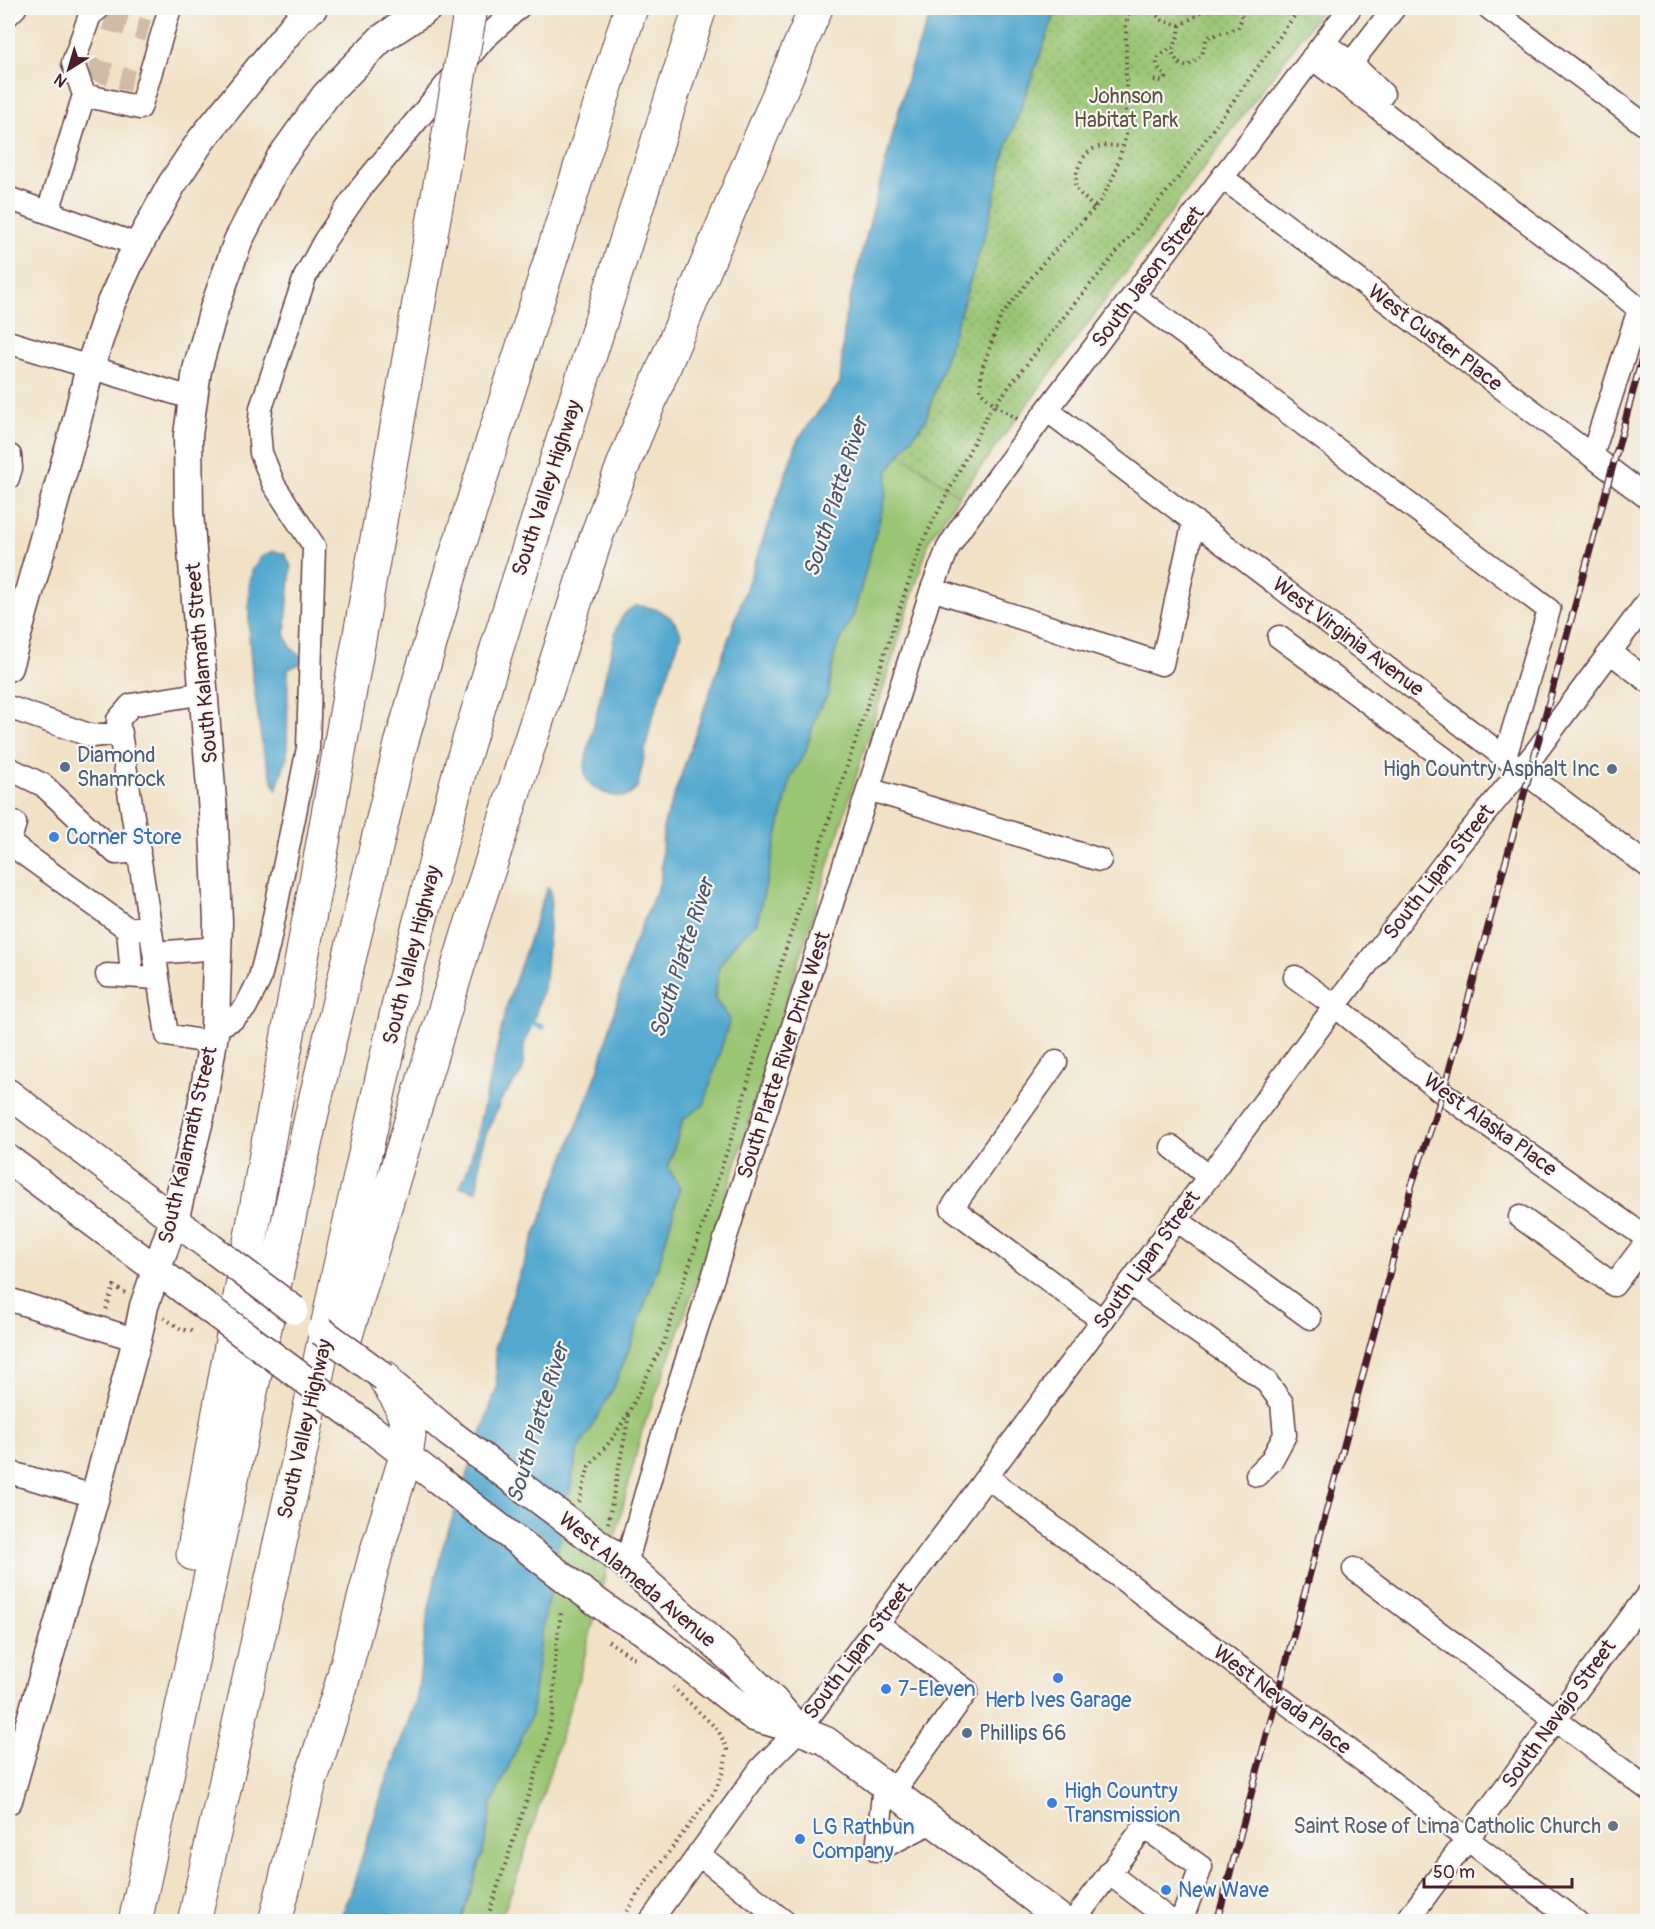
<svg xmlns="http://www.w3.org/2000/svg" width="1655" height="1929" font-family="Pangolin,sans-serif">
	<defs>
		<pattern id="park-dots" width="8" height="8" patternUnits="userSpaceOnUse" patternTransform="scale(1.5)"><rect width="8" height="8" fill="#9ac573"/><path d="M2 2h.1M6 6h.1" fill="none" stroke="#809f5f" stroke-width="1.8" stroke-linecap="round"/></pattern>
	</defs>
	<rect width="100%" height="100%" fill="#f6f6f2"/>
	<filter id="ink" filterUnits="userSpaceOnUse"><feTurbulence type="fractalNoise" baseFrequency=".0167" numOctaves="2"/><feDisplacementMap in="SourceGraphic" scale="12" xChannelSelector="R" yChannelSelector="G"/><feConvolveMatrix kernelMatrix="1 2 1 2 8 2 1 2 1" color-interpolation-filters="sRGB"/></filter>
	<filter id="wash" filterUnits="userSpaceOnUse"><feTurbulence type="fractalNoise" baseFrequency=".008" numOctaves="4" result="noise"/><feDisplacementMap in="SourceGraphic" scale="24" xChannelSelector="R" yChannelSelector="G"/><feGaussianBlur stdDeviation="1.35" result="paint"/><feColorMatrix in="noise" values="0 0 0 0 0 0 0 0 0 0 0 0 0 0 0 0 0 1.4 0 .05"/><feComposite in="paint" operator="in"/></filter>
	<g filter="url(#wash)">
		<rect width="100%" height="100%" fill="#f1e2c6"/>
		<!-- grass -->
		<path fill="#9ac573" stroke="#72724f" stroke-width="1.5" d="M900 453 959 496 930 538 730 1183 674 1346 642 1431 580 1674 519 1871 500 1921 461 1922 483 1853 492 1804 531 1716 543 1624 577 1453 614 1387 632 1341 661 1257 680 1187 668 1168 683 1119 704 1104 719 966 734 944 757 922 791 776 805 753 817 712 828 695 835 652 854 613 886 495 888 470Z"/>
		<!-- park -->
		<path fill="url(#park-dots)" stroke="#72724f" stroke-width="1.5" d="M1057 8H1323L959 496 900 453 926 419 988 225 1005 151Z"/>
		<!-- water -->
		<path fill="#52a8cf" stroke="#4e647d" stroke-width="1.5" d="M933 8H1057L1005 151 988 225 926 419 888 470 886 495 854 613 835 652 828 695 817 712 805 753 791 776 757 922 734 944 719 966 714 998 730 1019 704 1105 683 1119 668 1168 680 1187 661 1257 632 1341 614 1387 577 1453 543 1624 531 1716 492 1804 483 1853 461 1921 338 1922 350 1895 382 1794 417 1697 428 1613 442 1549 497 1387 495 1347 520 1273 598 1071 632 948 661 880 663 827 798 439 840 383 845 318 910 68Z
			M272 551 285 554 291 567 285 634 291 648 302 657 300 664 288 669 287 757 276 790 263 751 252 673 249 636V587L252 571 260 558Z
			M636 606C655 606 676 615 681 635L651 722 638 786C635 790 632 794 627 796 615 799 590 790 586 777 584 774 585 767 585 763L616 631C620 619 624 611 636 606Z
			M547 888 550 890 551 900 545 981 534 1019 524 1045 523 1071 502 1098 486 1134 481 1149 477 1191 460 1187 466 1174 473 1151 507 1005Z"/>
		<g fill="none" stroke-linecap="round" stroke-linejoin="round">
			<!-- stream -->
			<path stroke="#52a8cf" stroke-width="6" d="M533 1023 542 1027"/>
		</g>
	</g>
	<g filter="url(#ink)">
		<g fill="none" stroke-linecap="round" stroke-linejoin="round">
			<!-- minor-tunnel -->
			<path stroke="#d0bba7" stroke-width="22" stroke-dasharray="22 11" stroke-linecap="butt" d="M105 19 148 31
				M89 68 132 81"/>
			<defs>
				<path id="minor" d="M99 8 90 15 73 63 84 95 140 108 170 8
					M1489 8 1648 127
					M8 15 15 8
					M1324 43 1351 63 1394 8
					M1312 58 1614 288 1639 309 1592 456
					M1351 63 1383 94 1374 105
					M1223 178 1648 498
					M8 198 138 245
					M48 212 84 95
					M1134 296 1549 610 1505 757
					M8 342 191 398
					M1047 410 1648 866
					M8 455 10 456 11 468 8 478
					M932 589 1162 664 1194 521
					M1279 637 1456 767
					M1610 652 1648 681
					M204 693 131 705 118 720 167 1035 213 1043
					M8 707 92 736 121 733
					M8 768 43 785 116 853 139 851
					M868 789 1100 860
					M8 821 15 823 9 843 128 929 150 926
					M128 929 132 976
					M155 953 218 948
					M107 975 158 978
					M1295 977 1335 1006 1443 1093 1648 1239
					M215 1028 233 1019 245 1008 259 981 268 947 308 748 314 546 274 485 261 453 259 430 261 408 305 277 325 240 361 188 483 40 518 8
					M1056 1062 952 1208 1103 1321
					M1172 1147 1209 1177
					M1520 1217 1614 1285 1648 1240
					M1177 1220 1310 1318
					M1130 1284 1265 1380 1282 1403 1285 1435 1271 1461 1257 1475
					M8 1299 137 1340
					M8 1472 95 1496
					M987 1477 1577 1922
					M626 1564 659 1447 932 589 948 548 960 529 1047 410 1350 8
					M1354 1569 1648 1789
					M878 1624 967 1691 893 1792
					M877 1850 884 1785
					M877 1850 932 1822
					M698 1854 785 1922
					M1109 1873 1172 1922
					M650 1922 761 1768 799 1730 823 1698 1335 1006 1452 853 1535 753 1648 601
					M1073 1922 1144 1827 1201 1867 1181 1922
					M1406 1922 1648 1594"/>
				<path id="major" d="M8 667 75 428 90 367 111 303 130 261 172 184 202 139 304 13 313 8
					M8 1093 210 1247
					M8 1159 200 1302
					M389 1382 448 1432 626 1564 731 1659 773 1700 799 1730
					M370 1428 437 1479
					M575 1586 615 1615 642 1630 754 1717 799 1730 826 1741 1065 1922
					M8 1800 95 1496 137 1340 144 1306 174 1220 201 1112 215 1028 218 922 214 825 189 513 188 435 197 370 214 309 238 241 280 159 326 95 381 39 428 8"/>
				<path id="highway" d="M304 13 308 8
					M345 1339 467 937 597 535 624 463 734 199 816 8
					M193 1554 322 848 445 156
					M135 1922 312 1113 401 744 453 565 631 8
					M194 1922 303 1441 339 1270 402 989 461 766 497 648 700 8
					M275 1922 310 1782 341 1686 375 1557 406 1456 409 1435 406 1421 399 1401 384 1377"/>
			</defs>
			<!-- minor casing -->
			<use href="#minor" stroke="#633c42" stroke-width="25"/>
			<!-- major casing -->
			<use href="#major" stroke="#633c42" stroke-width="31"/>
			<!-- highway casing -->
			<use href="#highway" stroke="#633c42" stroke-width="35"/>
			<!-- path -->
			<path stroke="#633c42" stroke-width="4" stroke-dasharray="1.5 4.5" stroke-linecap="butt" d="M1148 8 1163 21 1180 25 1196 16 1204 8
				M1180 25 1179 34 1172 52 1178 63 1187 67 1202 55 1207 38C1217 33 1228 33 1238 27L1242 18 1239 8
				M1154 80 1163 81 1166 78C1164 73 1159 70 1157 65 1155 57 1167 51 1173 47
				M1094 208 1075 188C1076 157 1091 140 1122 147
				M1017 419 994 404 980 391 982 369 1001 316 1042 264 1092 211 1104 195 1115 173 1126 135V26L1129 8
				M106 1309 114 1286 125 1293
				M164 1318 183 1330 193 1331
				M579 1502 589 1466 613 1438 629 1412 664 1342 738 1118 784 954 921 545 989 412 1071 308 1178 178 1300 8
				M608 1523 629 1415
				M608 1641 632 1657 638 1658
				M486 1922 546 1743 553 1712 555 1660 561 1612
				M621 1922 638 1893 715 1791 724 1770 727 1749 718 1730 673 1687"/>
			<!-- minor -->
			<use href="#minor" stroke="#fff" stroke-width="22"/>
			<!-- major -->
			<use href="#major" stroke="#fff" stroke-width="28"/>
			<!-- highway -->
			<use href="#highway" stroke="#fff" stroke-width="33"/>
			<defs>
				<path id="rail" d="M1217 1922 1379 1314 1412 1184 1443 1093 1648 336"/>
			</defs>
			<!-- rail casing -->
			<use href="#rail" stroke="#4a1f2b" stroke-width="7"/>
			<!-- rail -->
			<use href="#rail" stroke="#f6f6f2" stroke-width="4.5" stroke-dasharray="14" stroke-linecap="butt"/>
			<defs>
				<path id="major-bridge" d="M210 1247 294 1310
					M200 1302 370 1428
					M321 1331 384 1377
					M437 1479 575 1586"/>
				<path id="highway-bridge" d="M445 156 471 8"/>
			</defs>
			<!-- major-bridge casing -->
			<use href="#major-bridge" stroke="#633c42" stroke-width="31" stroke-linecap="butt"/>
			<!-- highway-bridge casing -->
			<use href="#highway-bridge" stroke="#633c42" stroke-width="35" stroke-linecap="butt"/>
			<!-- major-bridge -->
			<use href="#major-bridge" stroke="#fff" stroke-width="28"/>
			<!-- highway-bridge -->
			<use href="#highway-bridge" stroke="#fff" stroke-width="33"/>
		</g>
	</g>
	<!-- markers -->
	<g fill="#5c6f8a" stroke="#f6f6f2" stroke-width="2">
		<circle cx="65" cy="767" r="6"/>
		<circle cx="1612" cy="769" r="6"/>
		<circle cx="967" cy="1733" r="6"/>
	</g>
	<g fill="#3f7fe0" stroke="#f6f6f2" stroke-width="2">
		<circle cx="54" cy="837" r="6"/>
		<circle cx="1058" cy="1678" r="6"/>
		<circle cx="886" cy="1689" r="6"/>
		<circle cx="1052" cy="1803" r="6"/>
		<circle cx="800" cy="1839" r="6"/>
		<circle cx="1166" cy="1890" r="6"/>
	</g>
	<circle fill="#6b7280" stroke="#f6f6f2" stroke-width="2" cx="1613" cy="1826" r="6"/>
	<g text-anchor="middle" dominant-baseline="central" stroke-width="4.5" stroke-linejoin="round" paint-order="stroke">
		<!-- park labels -->
		<g font-size="21" fill="#625141" stroke="#f6f6f2">
			<text x="1126" y="96">Johnson<tspan x="1126" dy="24">Habitat Park</tspan></text>
		</g>
		<!-- street labels -->
		<g font-size="21" fill="#4a1f2b" stroke="#f6f6f2">
			<text transform="translate(1148 277) rotate(-53)">South Jason Street</text>
			<text transform="translate(1435 338) rotate(37)">West Custer Place</text>
			<text transform="translate(547 488) rotate(-72)">South Valley Highway</text>
			<text transform="translate(1348 637) rotate(37)">West Virginia Avenue</text>
			<text transform="translate(202 663) rotate(-95)">South Kalamath Street</text>
			<text transform="translate(1439 872) rotate(-52)">South Lipan Street</text>
			<text transform="translate(412 955) rotate(-76)">South Valley Highway</text>
			<text transform="translate(784 1055) rotate(-72)">South Platte River Drive West</text>
			<text transform="translate(1490 1125) rotate(36)">West Alaska Place</text>
			<text transform="translate(188 1145) rotate(-77)">South Kalamath Street</text>
			<text transform="translate(1147 1260) rotate(-54)">South Lipan Street</text>
			<text transform="translate(305 1429) rotate(-77)">South Valley Highway</text>
			<text transform="translate(637 1580) rotate(40)">West Alameda Avenue</text>
			<text transform="translate(858 1651) rotate(-53)">South Lipan Street</text>
			<text transform="translate(1282 1700) rotate(37)">West Nevada Place</text>
			<text transform="translate(1559 1714) rotate(-54)">South Navajo Street</text>
		</g>
		<!-- service labels -->
		<g font-size="21" fill="#4e5e75" stroke="#f6f6f2" text-anchor="start">
			<text x="77" y="755">Diamond<tspan x="77" dy="24">Shamrock</tspan></text>
			<text x="1600" y="769" text-anchor="end">High Country Asphalt Inc</text>
			<text x="979" y="1733">Phillips 66</text>
		</g>
		<!-- shop labels -->
		<g font-size="21" fill="#366cbe" stroke="#f6f6f2" text-anchor="start">
			<text x="66" y="837">Corner Store</text>
			<text x="898" y="1689">7-Eleven</text>
			<text x="1058" y="1700" text-anchor="middle">Herb Ives Garage</text>
			<text x="1064" y="1791">High Country<tspan x="1064" dy="24">Transmission</tspan></text>
			<text x="812" y="1827">LG Rathbun<tspan x="812" dy="24">Company</tspan></text>
			<text x="1178" y="1890">New Wave</text>
		</g>
		<!-- worship labels -->
		<g font-size="21" fill="#5b616d" stroke="#f6f6f2" text-anchor="end">
			<text x="1601" y="1826">Saint Rose of Lima Catholic Church</text>
		</g>
		<!-- water labels -->
		<g font-size="22" font-style="italic" fill="#4d566d" stroke="#f6f6f2">
			<text transform="translate(836 497) rotate(-72)">South Platte River</text>
			<text transform="translate(682 958) rotate(-72)">South Platte River</text>
			<text transform="translate(538 1423) rotate(-73)">South Platte River</text>
		</g>
	</g>
	<!-- margin -->
	<rect width="1655" height="1929" fill="none" stroke="#f6f6f2" stroke-width="30"/>
	<!-- north arrow -->
	<g transform="translate(69 69) rotate(217)" stroke="#f6f6f2" stroke-width="4.5" paint-order="stroke">
	<path d="M0-4.5L10 22L0 15L-10 22Z" fill="#4a1f2b"/>
	<text y="-9" font-size="16" font-weight="bold" text-anchor="middle" fill="#4a1f2b">N</text>
	</g>
	<!-- scale -->
	<path d="M1424 1878v9h148v-9" fill="none" stroke="#4a1f2b" stroke-width="3"/>
	<text x="1433" y="1878" font-size="18" fill="#4a1f2b" stroke="#f6f6f2" stroke-width="4.5" paint-order="stroke">50 m</text>
</svg>
